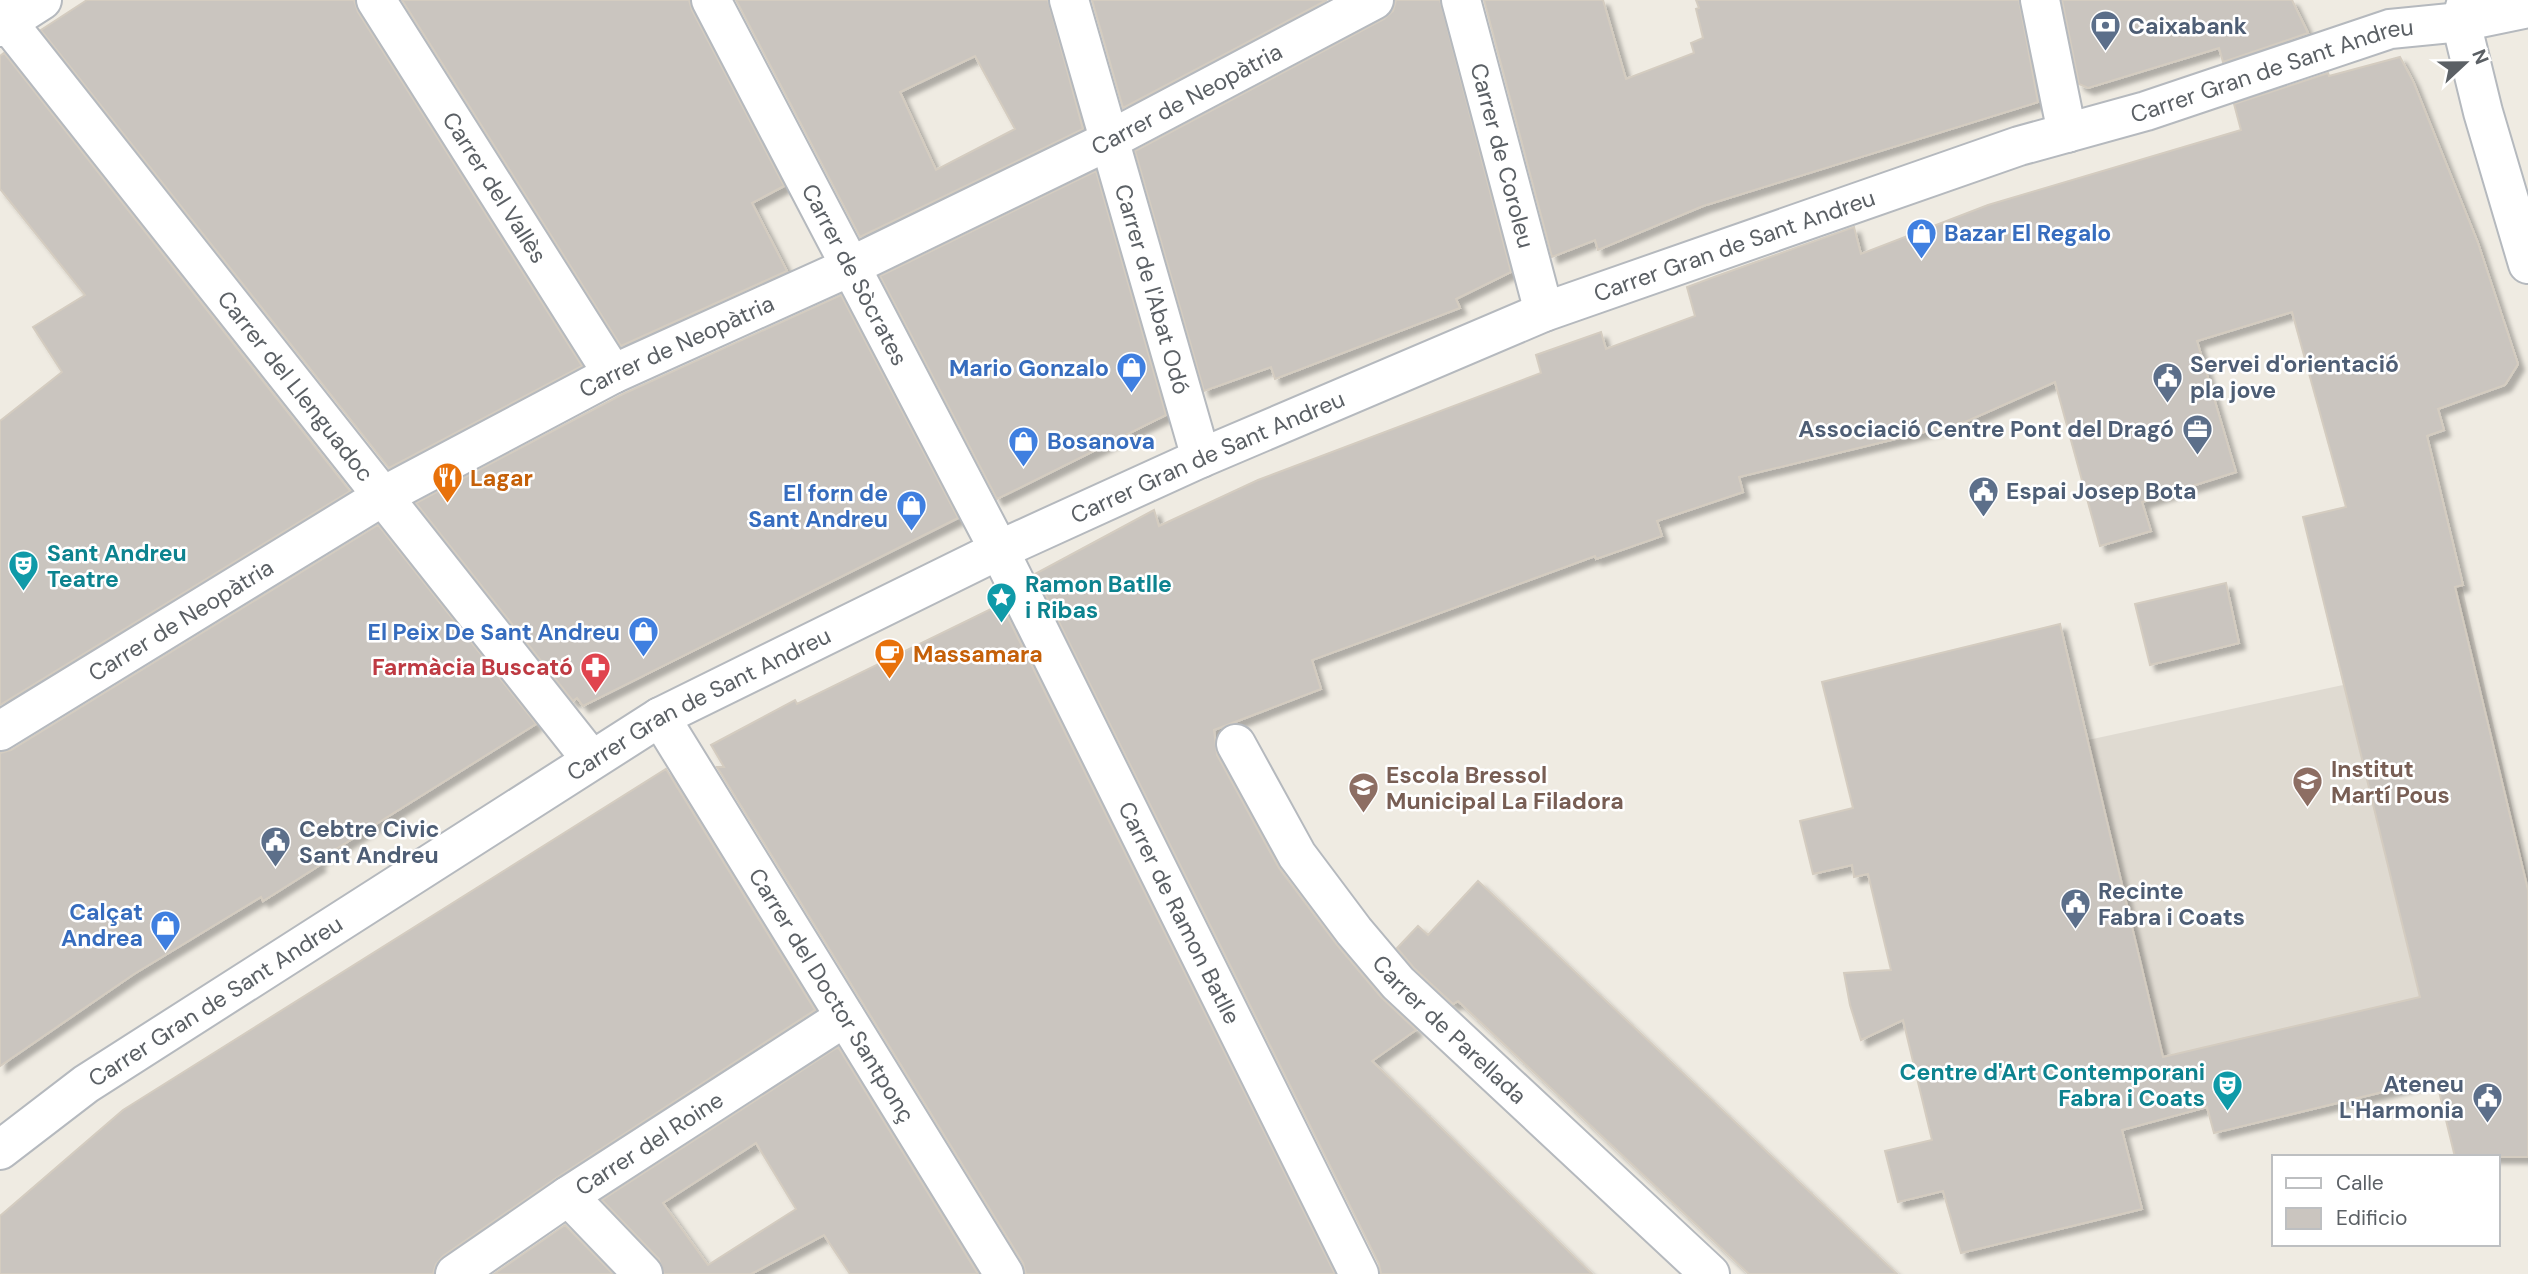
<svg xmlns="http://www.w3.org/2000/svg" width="2528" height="1274" font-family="'DM Sans',sans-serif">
	<defs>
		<filter id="shadow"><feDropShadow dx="6" dy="6" stdDeviation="2" flood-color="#0004"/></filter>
	</defs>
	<rect width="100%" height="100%" fill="#efebe2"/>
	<!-- education -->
	<path fill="#dfdad1" d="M2439 484 2528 878V1030L2197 1049 2163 1056 2088 740 2343 685 2303 517Z"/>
	<!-- building -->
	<path fill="#cac5bf" stroke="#d4ccc0" stroke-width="2" fill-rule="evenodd" filter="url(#shadow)" d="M87 0H354L358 12 582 366 389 468 41 30Z
		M402 0H689L692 10 784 186 752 203 787 271 621 346Z
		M736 0H1048L1083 129 860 237ZM975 56 1015 129 936 170 900 92Z
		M1092 0H1327L1123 108Z
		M1396 0H1440L1511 272 1456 299 1460 308 1275 379 1271 367 1204 391 1135 151 1384 19 1393 11Z
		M1484 0H1603L1626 79 1694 53 1691 43 1703 38 1696 9 1699 8 1696 0H2019L2038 102 1703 206 1598 250 1595 240 1552 257Z
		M2062 0H2292L2308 33 2223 62 2219 48 2088 88 2079 84Z
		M4 53 350 491 0 705V421L62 372 33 327 85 295 0 189V56Z
		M2400 57 2413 81 2478 243 2518 364 2505 385 2438 409 2444 430 2427 436 2463 585 2455 587 2528 890V1157H2455L2436 1079 2214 1133 2207 1107 2122 1130 2142 1209 1961 1253 1943 1191 1898 1202 1885 1151 1932 1140 1903 1020 1861 1040 1850 1005 1844 973 1891 970 1868 874 1854 877 1852 865 1813 874 1800 821 1853 808 1822 682 2060 624 2163 1057 2420 997 2303 517 2346 507 2292 312 2197 341 2236 472 2142 502 2151 531 2100 546 2055 382 1965 422 1739 477 1743 492 1657 521 1662 536 1596 559 1595 556 1312 660 1321 689 1214 730 1217 755 1279 868 1337 945 1381 997 1416 1030 1372 1061 1592 1274H1381L1379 1264 1035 574 1154 510 1159 526 1258 480 1541 373 1536 355 1601 332 1606 349 1695 316 1687 287 1714 277 1854 227 1861 254 1988 205 2241 130 2234 104 2328 73 2329 76Z
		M1096 171 1166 415 997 499 880 276Z
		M841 295 958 518 583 706 577 698 573 701 416 503 623 394Z
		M378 525 536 724 317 861 320 865 263 901 261 897 134 974 0 1066V753L11 750Z
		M2226 583 2239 643 2150 665 2135 604Z
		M1001 604 1335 1274H1026L1023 1263 717 767H724L711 745 795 700 797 704Z
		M666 769 815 1010 556 1178 443 1256 436 1264 433 1274H0V1216L123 1110Z
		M1478 881 1814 1196 1897 1274H1749L1458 1001 1453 1004 1414 968 1397 948 1418 926 1428 935Z
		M838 1047 978 1274H850L824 1235 751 1274H664L659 1259 602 1200ZM756 1143 796 1209 708 1265 663 1203Z
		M565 1225 613 1274H494Z"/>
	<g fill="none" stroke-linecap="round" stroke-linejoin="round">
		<defs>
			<g id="minor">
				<path id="s1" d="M376 0 613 374"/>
				<path id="s2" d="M711 0 999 550 1359 1274"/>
				<path id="s3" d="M1069 0 1201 458"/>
				<path id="s4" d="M1461 0 1544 312"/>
				<path d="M2040 0 2067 133"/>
				<path d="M2467 0 2461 22 2483 112 2528 264"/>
				<path id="s5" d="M0 13 591 759"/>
				<path d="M0 27 42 0"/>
				<path id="s6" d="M660 717 1004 1274"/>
				<path id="s7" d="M0 731 385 495 613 374 843 270 1100 145 1374 0"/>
				<path id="s8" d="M1236 744 1297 855 1354 931 1398 983 1710 1274"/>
				<path id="s9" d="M0 1150 86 1084 660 717 999 550 1201 458 1544 312 2019 146 2146 111 2390 29 2461 22 2528 8"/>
				<path d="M568 1196 643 1274"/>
				<path id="s10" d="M455 1274 568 1196 845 1017"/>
			</g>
		</defs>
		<!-- minor casing -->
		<use href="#minor" stroke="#b5b9be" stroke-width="42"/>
		<!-- minor -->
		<use href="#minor" stroke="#fff" stroke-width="38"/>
	</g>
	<!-- icons -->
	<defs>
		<symbol id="bank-pin" viewBox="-11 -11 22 30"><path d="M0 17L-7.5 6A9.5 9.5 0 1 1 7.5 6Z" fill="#5c6f8a" stroke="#fff"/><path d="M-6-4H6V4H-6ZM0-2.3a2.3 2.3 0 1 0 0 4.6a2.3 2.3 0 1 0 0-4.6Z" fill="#fff"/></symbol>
		<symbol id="shop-pin" viewBox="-11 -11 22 30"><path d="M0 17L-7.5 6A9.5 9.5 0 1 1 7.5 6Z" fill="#3f7fe0" stroke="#fff"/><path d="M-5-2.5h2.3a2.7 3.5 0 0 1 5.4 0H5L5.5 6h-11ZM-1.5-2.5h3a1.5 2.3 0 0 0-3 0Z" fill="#fff"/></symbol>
		<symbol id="civic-pin" viewBox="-11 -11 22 30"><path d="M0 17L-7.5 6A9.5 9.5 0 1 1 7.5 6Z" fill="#5c6f8a" stroke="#fff"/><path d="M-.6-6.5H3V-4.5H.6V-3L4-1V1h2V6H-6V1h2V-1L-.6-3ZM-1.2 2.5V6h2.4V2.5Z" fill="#fff"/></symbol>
		<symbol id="office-pin" viewBox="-11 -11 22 30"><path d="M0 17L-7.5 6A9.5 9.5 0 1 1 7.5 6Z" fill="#5c6f8a" stroke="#fff"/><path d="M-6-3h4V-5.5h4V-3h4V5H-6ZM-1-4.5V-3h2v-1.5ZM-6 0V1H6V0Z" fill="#fff"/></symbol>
		<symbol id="restaurant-pin" viewBox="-11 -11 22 30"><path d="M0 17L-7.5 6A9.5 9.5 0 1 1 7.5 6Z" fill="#e8710a" stroke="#fff"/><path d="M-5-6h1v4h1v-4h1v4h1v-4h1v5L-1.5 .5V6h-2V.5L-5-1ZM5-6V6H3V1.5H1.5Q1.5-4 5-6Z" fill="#fff"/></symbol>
		<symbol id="theatre-pin" viewBox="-11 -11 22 30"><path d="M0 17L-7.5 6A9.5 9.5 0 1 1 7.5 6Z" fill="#0f9aa8" stroke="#fff"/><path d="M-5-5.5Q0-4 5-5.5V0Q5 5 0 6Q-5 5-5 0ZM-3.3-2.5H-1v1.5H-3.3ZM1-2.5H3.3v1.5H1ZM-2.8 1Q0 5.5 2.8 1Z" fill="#fff"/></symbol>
		<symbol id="sight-pin" viewBox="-11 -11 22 30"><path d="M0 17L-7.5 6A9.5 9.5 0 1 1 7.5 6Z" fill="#0f9aa8" stroke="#fff"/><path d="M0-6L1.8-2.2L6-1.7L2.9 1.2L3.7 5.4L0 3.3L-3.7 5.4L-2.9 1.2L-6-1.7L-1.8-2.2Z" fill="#fff"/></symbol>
		<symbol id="cafe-pin" viewBox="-11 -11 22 30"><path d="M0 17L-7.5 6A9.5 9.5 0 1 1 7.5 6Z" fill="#e8710a" stroke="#fff"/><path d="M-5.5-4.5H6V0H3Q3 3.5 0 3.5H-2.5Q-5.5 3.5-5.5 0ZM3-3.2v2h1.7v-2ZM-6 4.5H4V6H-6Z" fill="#fff"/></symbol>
		<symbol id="pharmacy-pin" viewBox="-11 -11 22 30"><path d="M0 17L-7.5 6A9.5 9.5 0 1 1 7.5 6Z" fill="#e0444e" stroke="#fff"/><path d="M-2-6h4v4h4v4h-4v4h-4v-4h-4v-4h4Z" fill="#fff"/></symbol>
		<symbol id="school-pin" viewBox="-11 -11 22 30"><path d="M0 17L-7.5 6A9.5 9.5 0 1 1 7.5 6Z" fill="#8d6e63" stroke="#fff"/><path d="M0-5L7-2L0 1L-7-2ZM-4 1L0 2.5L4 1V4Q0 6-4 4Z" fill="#fff"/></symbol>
	</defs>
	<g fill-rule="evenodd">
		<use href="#bank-pin" x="2088" y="8" width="35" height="47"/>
		<use href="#shop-pin" x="1904" y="216" width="35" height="47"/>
		<use href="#shop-pin" x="1114" y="350" width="35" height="47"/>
		<use href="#civic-pin" x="2150" y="360" width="35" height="47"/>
		<use href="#office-pin" x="2180" y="412" width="35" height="47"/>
		<use href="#shop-pin" x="1006" y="424" width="35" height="47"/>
		<use href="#restaurant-pin" x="430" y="460" width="35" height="47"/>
		<use href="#civic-pin" x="1966" y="474" width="35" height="47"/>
		<use href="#shop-pin" x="894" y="488" width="35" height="47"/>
		<use href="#theatre-pin" x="6" y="548" width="35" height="47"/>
		<use href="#sight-pin" x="984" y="580" width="35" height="47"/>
		<use href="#shop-pin" x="626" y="614" width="35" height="47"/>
		<use href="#cafe-pin" x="872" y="636" width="35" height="47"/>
		<use href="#pharmacy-pin" x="578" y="650" width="35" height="47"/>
		<use href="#school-pin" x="2290" y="764" width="35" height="47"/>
		<use href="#school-pin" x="1346" y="770" width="35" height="47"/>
		<use href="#civic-pin" x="258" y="824" width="35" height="47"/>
		<use href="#civic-pin" x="2058" y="886" width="35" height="47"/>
		<use href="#shop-pin" x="148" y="908" width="35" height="47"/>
		<use href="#theatre-pin" x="2210" y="1068" width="35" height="47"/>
		<use href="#civic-pin" x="2470" y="1080" width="35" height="47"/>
	</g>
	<g text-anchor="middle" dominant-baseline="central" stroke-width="5" stroke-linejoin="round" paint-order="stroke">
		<!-- service labels -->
		<g font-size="23" font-weight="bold" fill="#4e5e75" stroke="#fff" text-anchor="start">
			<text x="2128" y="26">Caixabank</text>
			<text x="2190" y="364">Servei d'orientació<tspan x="2190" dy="26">pla jove</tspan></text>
			<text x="2174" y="429" text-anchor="end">Associació Centre Pont del Dragó</text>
			<text x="2006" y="491">Espai Josep Bota</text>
			<text x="299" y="829">Cebtre Civic<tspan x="299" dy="26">Sant Andreu</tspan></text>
			<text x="2098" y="891">Recinte<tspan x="2098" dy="26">Fabra i Coats</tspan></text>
			<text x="2464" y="1084" text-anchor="end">Ateneu<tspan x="2464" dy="26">L'Harmonia</tspan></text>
		</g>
		<!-- street labels -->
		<g font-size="23" fill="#5b6065" stroke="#fff">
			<text stroke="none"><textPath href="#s9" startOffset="2530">Carrer Gran de Sant Andreu</textPath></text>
			<text stroke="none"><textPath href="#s7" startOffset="1346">Carrer de Neopàtria</textPath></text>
			<text stroke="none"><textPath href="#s4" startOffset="161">Carrer de Coroleu</textPath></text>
			<text stroke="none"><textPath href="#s1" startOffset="222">Carrer del Vallès</textPath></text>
			<text stroke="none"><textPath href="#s9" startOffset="1964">Carrer Gran de Sant Andreu</textPath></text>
			<text stroke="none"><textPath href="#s2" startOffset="310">Carrer de Sòcrates</textPath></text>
			<text stroke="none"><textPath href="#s3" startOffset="301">Carrer de l'Abat Odó</textPath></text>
			<text stroke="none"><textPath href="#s7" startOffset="779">Carrer de Neopàtria</textPath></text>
			<text stroke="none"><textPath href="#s5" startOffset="476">Carrer del Llenguadoc</textPath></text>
			<text stroke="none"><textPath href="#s9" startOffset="1396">Carrer Gran de Sant Andreu</textPath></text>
			<text stroke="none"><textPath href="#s7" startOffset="212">Carrer de Neopàtria</textPath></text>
			<text stroke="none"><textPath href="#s9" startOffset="830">Carrer Gran de Sant Andreu</textPath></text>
			<text stroke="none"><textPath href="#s2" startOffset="1026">Carrer de Ramon Batlle</textPath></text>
			<text stroke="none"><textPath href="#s6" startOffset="327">Carrer del Doctor Santponç</textPath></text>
			<text stroke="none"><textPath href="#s9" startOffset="262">Carrer Gran de Sant Andreu</textPath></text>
			<text stroke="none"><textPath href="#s8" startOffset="359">Carrer de Parellada</textPath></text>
			<text stroke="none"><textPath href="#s10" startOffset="234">Carrer del Roine</textPath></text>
		</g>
		<!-- shop labels -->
		<g font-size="23" font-weight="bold" fill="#366cbe" stroke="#fff" text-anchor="end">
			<text x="1944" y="233" text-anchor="start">Bazar El Regalo</text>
			<text x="1109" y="368">Mario Gonzalo</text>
			<text x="1047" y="441" text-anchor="start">Bosanova</text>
			<text x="888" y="493">El forn de<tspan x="888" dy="26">Sant Andreu</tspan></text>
			<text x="620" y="632">El Peix De Sant Andreu</text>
			<text x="143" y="912">Calçat<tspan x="143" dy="26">Andrea</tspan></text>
		</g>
		<!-- food labels -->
		<g font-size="23" font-weight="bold" fill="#c56008" stroke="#fff" text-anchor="start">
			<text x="470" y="478">Lagar</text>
			<text x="913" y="654">Massamara</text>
		</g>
		<!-- culture labels -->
		<g font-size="23" font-weight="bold" fill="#0d838f" stroke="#fff" text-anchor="start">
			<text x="47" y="553">Sant Andreu<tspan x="47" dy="26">Teatre</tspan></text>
			<text x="1025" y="584">Ramon Batlle<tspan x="1025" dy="26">i Ribas</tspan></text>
			<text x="2205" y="1072" text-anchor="end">Centre d'Art Contemporani<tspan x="2205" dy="26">Fabra i Coats</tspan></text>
		</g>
		<!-- health labels -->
		<g font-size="23" font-weight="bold" fill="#be3a42" stroke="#fff" text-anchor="end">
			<text x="573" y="667">Farmàcia Buscató</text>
		</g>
		<!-- education labels -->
		<g font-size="23" font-weight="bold" fill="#785e54" stroke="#fff" text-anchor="start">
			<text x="2331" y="769">Institut<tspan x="2331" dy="26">Martí Pous</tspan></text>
			<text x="1386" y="775">Escola Bressol<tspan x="1386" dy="26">Municipal La Filadora</tspan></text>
		</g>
	</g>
	<!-- legend -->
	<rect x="2272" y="1155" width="228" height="91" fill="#ffffff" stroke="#bdbfc1" stroke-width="2"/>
	<rect x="2286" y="1178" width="35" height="10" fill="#ffffff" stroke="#bdbfc1" stroke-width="2"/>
	<text x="2336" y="1190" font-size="21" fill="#5b6065">Calle</text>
	<rect x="2286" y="1208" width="35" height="21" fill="#cac5bf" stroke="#bdbfc1" stroke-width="2"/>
	<text x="2336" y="1225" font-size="21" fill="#5b6065">Edificio</text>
	<!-- north arrow -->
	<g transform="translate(2465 63) rotate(68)" stroke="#ffffff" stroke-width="5" paint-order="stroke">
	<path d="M0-5L12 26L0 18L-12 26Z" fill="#5b6065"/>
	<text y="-10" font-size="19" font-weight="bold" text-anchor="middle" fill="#5b6065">N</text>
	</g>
</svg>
